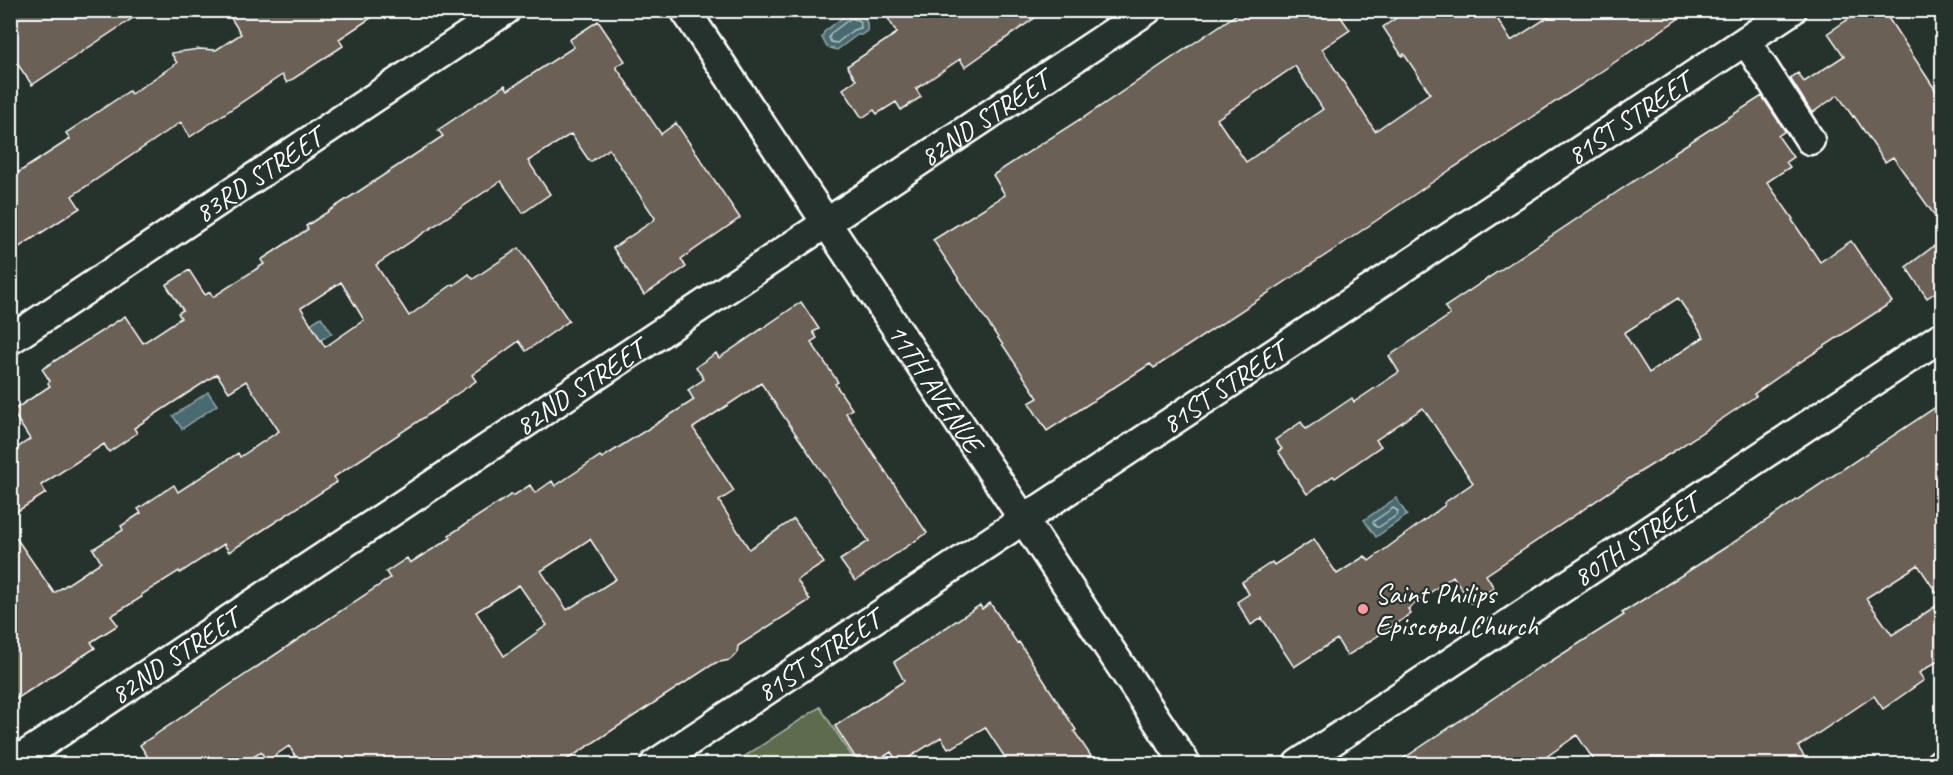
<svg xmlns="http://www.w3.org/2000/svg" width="1953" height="775" font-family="Caveat,sans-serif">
	<rect width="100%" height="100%" fill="#26332d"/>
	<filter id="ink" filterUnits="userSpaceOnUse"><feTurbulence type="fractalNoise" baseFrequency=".0167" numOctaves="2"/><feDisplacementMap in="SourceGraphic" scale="12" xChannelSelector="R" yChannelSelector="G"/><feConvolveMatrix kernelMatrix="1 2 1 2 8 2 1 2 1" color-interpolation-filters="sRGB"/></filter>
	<g filter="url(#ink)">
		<!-- green -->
		<path fill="#5d6c4f" stroke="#aeb6a7" stroke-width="1.5" d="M820 707 857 764H733Z"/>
		<!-- water -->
		<path fill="#496b70" stroke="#92a6a9" stroke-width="1.5" d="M851 11C862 13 869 19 867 31L861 35H857L837 50 827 47 822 38 824 32Z
			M321 317 332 333 302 352 292 336Z
			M208 392 217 405 182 429 173 416Z
			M1396 498 1407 515 1376 537 1364 520Z"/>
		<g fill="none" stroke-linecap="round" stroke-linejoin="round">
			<!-- shore -->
			<path stroke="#b6c4c6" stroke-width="1.5" d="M851 18 860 21 861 28 853 30 837 43 831 42 829 38 831 33Z
				M1393 508 1398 511 1397 515 1379 527H1376L1373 523 1374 521Z"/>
		</g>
		<!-- building -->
		<path fill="#6b6055" stroke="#fff" stroke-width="1.5" fill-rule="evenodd" d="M10 10H145L32 85 10 53Z
			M226 10H383L339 39 343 46 287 83 282 75 190 137 181 122 72 196 80 208 10 253V178L70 139 66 133 129 91 131 94 177 63 171 53 199 49 216 50 241 34Z
			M883 10H1046L965 67 960 59 916 89 921 97 901 110 896 102 877 114 874 110 862 118 843 89 856 80 847 66 897 33Z
			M1243 10H1336L1350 30 1322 49 1375 131 1430 93 1404 54 1402 56 1383 27 1408 10H1492L1511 41 1559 10H1691L1580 86 1453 168 1332 251 1154 368 1150 364 1047 431 1029 403 1038 398 933 240 1005 195 993 175 1080 119V120ZM1295 66 1323 109 1246 162 1217 119Z
			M1862 10H1883L1942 100V226L1893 157 1885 162 1854 116 1853 117 1838 95 1812 113 1790 78 1798 73 1804 82 1844 56 1828 33Z
			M598 21 625 61 616 67 661 134 676 123 740 218 681 259 686 267 644 295 613 248 654 220 655 218 609 149 590 162 571 134 528 161 550 194 523 213 501 181 376 265 409 316 453 284 454 285 469 274 473 279 519 248 569 321 526 351 519 341 472 375 476 381 445 402 446 403 334 477 337 482 263 530 229 552 224 544 180 573 179 571 141 595 142 597 111 616 118 625 91 642 95 648 10 703V529L54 593 101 562 93 549 123 530 121 526 141 513 138 509 174 485 178 492 238 453 240 457 279 431 246 381 229 392 217 374 134 428 137 433 109 452 104 444 41 485 46 493 10 516V453L30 439 12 411 50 386 48 383 50 381 42 369 125 316 143 343 181 318 178 313 183 310 166 285 189 270 205 295 210 292 213 297 264 264 261 260 308 229 306 226 443 136 438 130 505 85 508 90 574 47 569 40ZM341 282 364 320 325 347 301 308Z
			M1762 96 1785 131 1778 136 1793 157 1786 162 1790 167 1767 182 1793 219 1792 220 1820 262 1851 241 1892 302 1797 364 1754 394 1756 396 1674 451 1627 480 1486 575 1494 588 1471 603 1453 576 1408 609 1411 614 1347 656 1337 639 1294 667 1262 618 1251 625 1237 602 1249 594 1242 582 1272 562 1274 565 1314 539 1337 574 1365 556 1369 561 1445 505 1444 503 1473 483 1423 408 1376 440 1381 446 1335 478 1333 476 1307 494 1278 451 1282 449 1275 440 1301 422 1306 429 1352 398 1354 402 1399 372 1389 356 1450 315 1445 307 1674 154 1673 153ZM1678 298 1704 337 1649 373 1624 333Z
			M1942 240V288L1927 298 1906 267Z
			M801 302 819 329 813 332 817 338 811 342 838 382 835 384 852 409 846 413 927 533 855 581 840 560 869 541 761 383 693 428 734 491 719 501 749 549 794 519 824 563 797 580 810 600 738 646 737 653 730 660 715 663 559 765H301L289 746 267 761 261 752 241 765H153L140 745 390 578 386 572 407 558 410 563 451 538 449 535 512 494 513 496 530 485 535 493 552 481 555 486 600 456 602 458 694 400 688 390 704 379 696 367 716 353 719 358ZM590 539 616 579 567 610 541 571ZM519 585 547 625 504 656 476 612Z
			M1942 403V601L1918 565 1866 598 1892 635 1942 602V658L1919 673 1924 680 1883 709 1874 696 1798 747 1810 765H1597L1577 735 1535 765H1394L1541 666 1542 667 1624 615 1622 613 1731 544Z
			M990 603 1017 643 1019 642 1076 730 1074 731 1097 765H1010L985 727 952 748 950 747 948 748 941 737 899 764 891 752 871 765H860L835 726 904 681 894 662 980 605 982 609Z"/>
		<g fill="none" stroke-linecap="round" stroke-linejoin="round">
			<defs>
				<g id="minor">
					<path id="s1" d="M685 10 1186 764"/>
					<path d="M1746 41 1810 140"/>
					<path id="s2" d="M10 340 506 10"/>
					<path id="s3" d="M12 764 1147 10"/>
					<path id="s4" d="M655 764 1792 10"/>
					<path id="s5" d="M1298 764 1942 336"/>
					<path d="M1940 764 1942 763"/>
				</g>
			</defs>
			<!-- minor casing -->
			<use href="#minor" stroke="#fff" stroke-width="33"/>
			<!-- minor -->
			<use href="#minor" stroke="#26332d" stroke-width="28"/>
		</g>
	</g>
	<!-- markers -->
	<circle fill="#ff9aa2" stroke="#26332d" stroke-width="2" cx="1363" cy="609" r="6"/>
	<g text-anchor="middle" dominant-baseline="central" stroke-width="4.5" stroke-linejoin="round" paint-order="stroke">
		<!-- street labels -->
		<g font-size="28" fill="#fff" stroke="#26332d">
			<text stroke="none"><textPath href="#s3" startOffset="1167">82ND STREET</textPath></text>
			<text stroke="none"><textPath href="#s4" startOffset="1168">81ST STREET</textPath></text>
			<text stroke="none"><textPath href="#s2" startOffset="298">83RD STREET</textPath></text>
			<text stroke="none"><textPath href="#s3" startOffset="681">82ND STREET</textPath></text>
			<text stroke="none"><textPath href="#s4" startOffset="682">81ST STREET</textPath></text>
			<text stroke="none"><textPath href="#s1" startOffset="453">11TH AVENUE</textPath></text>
			<text stroke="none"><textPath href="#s5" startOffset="405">80TH STREET</textPath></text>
			<text stroke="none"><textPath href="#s3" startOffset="195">82ND STREET</textPath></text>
			<text stroke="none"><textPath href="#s4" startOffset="196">81ST STREET</textPath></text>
		</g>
		<!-- poi labels -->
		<g font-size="28" fill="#fff" stroke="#26332d" text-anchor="start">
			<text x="1375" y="593">Saint Philips<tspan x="1375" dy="32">Episcopal Church</tspan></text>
		</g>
	</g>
	<!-- margin -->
	<rect width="1953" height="775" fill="none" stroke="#26332d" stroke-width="36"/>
	<rect x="18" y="18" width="1917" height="739" fill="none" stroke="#fff" stroke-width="2" filter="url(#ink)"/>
</svg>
